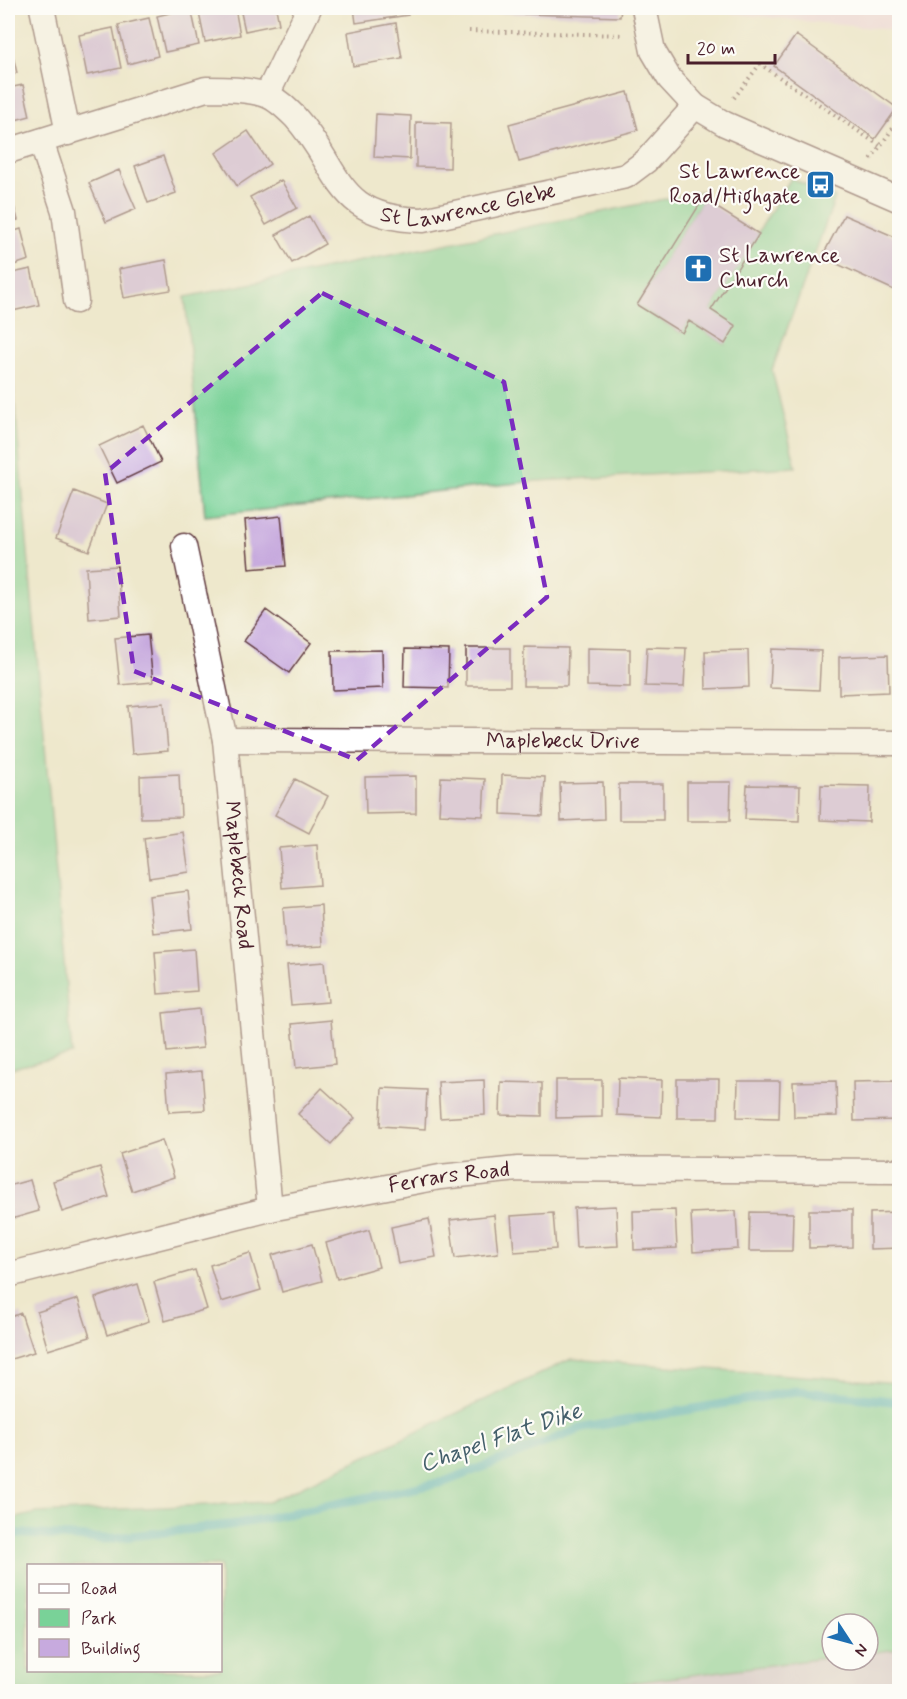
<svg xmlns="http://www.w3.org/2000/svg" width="907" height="1699" font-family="Mynerve,sans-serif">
	<rect width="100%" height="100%" fill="#fdfcf7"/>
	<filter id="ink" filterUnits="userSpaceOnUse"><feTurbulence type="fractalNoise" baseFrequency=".0167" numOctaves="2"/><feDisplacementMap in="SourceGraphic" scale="12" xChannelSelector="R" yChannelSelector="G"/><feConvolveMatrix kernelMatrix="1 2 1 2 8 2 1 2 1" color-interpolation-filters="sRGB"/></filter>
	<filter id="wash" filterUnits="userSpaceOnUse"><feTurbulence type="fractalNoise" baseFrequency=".008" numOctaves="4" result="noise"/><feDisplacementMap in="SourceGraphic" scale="24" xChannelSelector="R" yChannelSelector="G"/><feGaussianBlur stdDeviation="1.35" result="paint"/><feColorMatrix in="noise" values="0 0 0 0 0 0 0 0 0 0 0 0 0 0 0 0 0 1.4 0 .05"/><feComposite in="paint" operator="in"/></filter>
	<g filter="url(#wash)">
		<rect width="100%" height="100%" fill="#eee8cc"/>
		<!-- built -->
		<path fill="#f0d0e5" d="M644 8H899V31L688 9Z"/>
		<!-- industrial -->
		<path fill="#cebed2" d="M899 1649V1691L559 1692 832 1657V1660H868V1653Z"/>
		<!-- green -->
		<path fill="#79d298" stroke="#627862" stroke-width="1.5" fill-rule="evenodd" d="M791 178 835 198 772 370 796 467 537 481 205 516 185 297 704 191 703 199 637 305 681 333 689 321 725 344 711 310Z
			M8 324 72 1054 8 1069Z
			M571 1359 899 1383V1649L868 1653V1624H832V1657L559 1692 8 1691V1520L37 1513 269 1502ZM28 1566H220V1670H28Z"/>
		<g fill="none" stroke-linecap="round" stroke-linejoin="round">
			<!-- stream -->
			<path stroke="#3cadb9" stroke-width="9" d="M8 1533 105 1539 237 1524 444 1482 583 1428 797 1391 900 1402"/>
		</g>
		<g id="blocks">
			<!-- building -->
			<path fill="#c7aade" d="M191 8 199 45 165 52 157 16Z
				M198 8H235L240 35 205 42Z
				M240 8H276L279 24 245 31Z
				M354 8H407L408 15 356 23Z
				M498 8H621L620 17 497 13Z
				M149 18 158 56 128 64 118 25Z
				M396 23 402 58 353 66 348 32Z
				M113 28 121 68 87 75 79 35Z
				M796 35 897 108 875 139 774 66Z
				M10 43 17 73 8 76V44Z
				M23 85 30 116 8 122V88Z
				M628 92 638 130 519 162 509 124Z
				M376 114 411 116 410 159 374 157Z
				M416 122 451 123 450 168 416 167Z
				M248 131 270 164 237 186 216 153Z
				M163 156 176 193 148 203 135 166Z
				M119 170 136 209 106 222 89 183Z
				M281 180 297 208 266 225 250 197Z
				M8 184 18 220 8 223Z
				M703 199 759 234 711 310 736 326 725 344 689 321 682 333 637 305Z
				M844 215 900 239V286L896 291 822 257Z
				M309 216 325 244 292 263 276 235Z
				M21 229 29 260 8 267V233Z
				M166 260 171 290 124 298 119 269Z
				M31 269 39 305 8 312V274Z
				M143 425 161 462 117 483 99 446Z
				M74 491 107 504 89 551 56 538Z
				M281 516 286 566 249 569 245 520Z
				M117 566 121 616 89 619 86 568Z
				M266 610 311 643 289 673 244 641Z
				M148 635 153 682 120 685 115 638Z
				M524 647 568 648 567 686H523Z
				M647 647 686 648 684 687 645 686Z
				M466 648H510V686H466Z
				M587 648 630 649V687L587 686Z
				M405 649 449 650 448 688 404 687Z
				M772 649 821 651 819 690 770 688Z
				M382 650 383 688 333 690 332 651Z
				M748 650 749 687 706 689 705 651Z
				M888 655 889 692 839 694V657Z
				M164 703 168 751 132 754 128 706Z
				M179 774 181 817 141 818 140 776Z
				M502 775 545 777 543 816 501 814Z
				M416 776V813L366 814 365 777Z
				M441 777 485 779 483 816 439 814Z
				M295 779 328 796 309 833 275 815Z
				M603 782 604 819 561 821 560 783Z
				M687 782H731L730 821H687Z
				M619 784H663V820H619Z
				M747 785 800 786 799 821 745 819Z
				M821 785 870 786 869 822 820 820Z
				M183 832 189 872 149 878 144 838Z
				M317 845 320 885 282 888 279 848Z
				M188 891 192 929 153 933 149 896Z
				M321 905 323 946 286 948 283 908Z
				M194 949 197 991 158 994 155 952Z
				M324 962 328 1002 291 1005 287 965Z
				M199 1009 203 1048 167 1052 163 1013Z
				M331 1020 335 1064 296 1068 292 1024Z
				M202 1071 205 1110 169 1112 166 1074Z
				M618 1078 662 1080 661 1117 617 1115Z
				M677 1079H719L718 1118H677Z
				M484 1080 485 1115 440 1118 438 1082Z
				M556 1080H602V1117L556 1118Z
				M738 1081H780L779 1118 737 1117Z
				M836 1081 837 1116 794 1117 793 1082Z
				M896 1081 897 1120 854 1121 853 1082Z
				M501 1082 542 1083V1116L500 1115Z
				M322 1088 355 1118 331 1144 298 1114Z
				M382 1088 427 1090 425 1129 380 1126Z
				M162 1140 174 1177 132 1191 120 1154Z
				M100 1167 109 1197 62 1212 53 1181Z
				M30 1180 39 1211 8 1220V1186Z
				M616 1206 618 1246 576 1248 574 1208Z
				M675 1210 677 1248 634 1250 633 1211Z
				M809 1210H852V1247L809 1248Z
				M736 1211 738 1249 693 1252 691 1213Z
				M750 1212 793 1213 792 1251H749Z
				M900 1212V1248L870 1249V1213Z
				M553 1213 556 1249 514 1252 511 1216Z
				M494 1215 498 1253 455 1258 450 1220Z
				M429 1219 436 1257 398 1264 391 1227Z
				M369 1230 379 1267 337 1279 326 1243Z
				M312 1244 322 1281 282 1292 272 1255Z
				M250 1253 261 1290 221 1302 210 1265Z
				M195 1270 207 1309 165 1321 154 1282Z
				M138 1284 149 1321 107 1335 95 1298Z
				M78 1299 90 1337 48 1350 37 1312Z
				M21 1313 34 1352 8 1360V1318Z"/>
		</g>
	</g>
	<g filter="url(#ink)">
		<use href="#blocks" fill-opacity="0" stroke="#633d43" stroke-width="1.5"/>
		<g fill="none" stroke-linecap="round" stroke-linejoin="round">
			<defs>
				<g id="street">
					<path d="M42 8 68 133"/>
					<path d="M644 8 653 51 669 78 695 106 725 124 900 200"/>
					<path d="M267 95 309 8"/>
					<path d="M41 141 64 211 76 301"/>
					<path id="s1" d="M8 151 206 89C225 89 248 89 266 95 277 99 287 109 295 117 343 170 333 218 423 220L626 176 646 161 695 106"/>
					<path id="s2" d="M184 546 225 740 270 1209"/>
					<path id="s3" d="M225 740 900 743"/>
					<path id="s4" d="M8 1275 270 1209 440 1177 518 1169 900 1171"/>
				</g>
			</defs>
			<!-- street casing -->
			<use href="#street" stroke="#633d43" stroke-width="27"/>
			<!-- path -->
			<path stroke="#633d43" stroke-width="4" stroke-dasharray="1.5 4.5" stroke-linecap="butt" d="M469 31 624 35
				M734 98 760 64 880 146
				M871 159 896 124 900 126"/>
			<!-- street -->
			<use href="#street" stroke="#fff" stroke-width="24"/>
		</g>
	</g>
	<!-- marked area -->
	<path d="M0 0H907V1699H0ZM322 293 504 382 547 597 357 760 134 671 105 473Z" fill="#eee8cc" fill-opacity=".55" fill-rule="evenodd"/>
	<path fill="none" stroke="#7b2cbf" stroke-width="4.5" stroke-dasharray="12 8" stroke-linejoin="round" d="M322 293 504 382 547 597 357 760 134 671 105 473Z"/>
	<!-- icons -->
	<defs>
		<symbol id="bus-square" viewBox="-11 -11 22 22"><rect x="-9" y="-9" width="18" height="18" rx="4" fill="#1f6fb2" stroke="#fdfcf7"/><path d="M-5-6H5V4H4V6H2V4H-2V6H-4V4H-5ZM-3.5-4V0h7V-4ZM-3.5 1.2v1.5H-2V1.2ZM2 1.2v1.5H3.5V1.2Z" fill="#fff"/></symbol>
		<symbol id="church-square" viewBox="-11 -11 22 22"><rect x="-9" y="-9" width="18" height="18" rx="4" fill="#1f6fb2" stroke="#fdfcf7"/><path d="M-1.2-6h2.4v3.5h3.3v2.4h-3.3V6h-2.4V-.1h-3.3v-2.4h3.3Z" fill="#fff"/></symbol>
	</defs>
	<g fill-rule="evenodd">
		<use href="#bus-square" x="804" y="168" width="33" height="33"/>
		<use href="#church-square" x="682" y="252" width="33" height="33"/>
	</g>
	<g text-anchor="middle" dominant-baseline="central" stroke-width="4.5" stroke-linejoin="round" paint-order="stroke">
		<!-- poi labels -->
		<g font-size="22" fill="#4a1f2b" stroke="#fdfcf7" text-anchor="end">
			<text x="800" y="172">St Lawrence<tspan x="800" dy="25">Road/Highgate</tspan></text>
			<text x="719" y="256" text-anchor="start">St Lawrence<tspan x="719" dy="25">Church</tspan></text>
		</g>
		<!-- street labels -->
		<g font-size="22" fill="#4a1f2b" stroke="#fdfcf7">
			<text stroke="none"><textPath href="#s1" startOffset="526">St Lawrence Glebe</textPath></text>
			<text stroke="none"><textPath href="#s3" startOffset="338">Maplebeck Drive</textPath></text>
			<text stroke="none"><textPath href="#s2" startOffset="334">Maplebeck Road</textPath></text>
			<text stroke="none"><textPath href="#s4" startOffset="452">Ferrars Road</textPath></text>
		</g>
		<!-- water labels -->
		<g font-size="24" font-style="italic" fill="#445f6b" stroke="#fdfcf7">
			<text transform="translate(501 1438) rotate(-19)">Chapel Flat Dike</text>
		</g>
	</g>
	<!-- margin -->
	<rect width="907" height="1699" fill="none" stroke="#fdfcf7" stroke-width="30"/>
	<!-- legend -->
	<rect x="27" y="1564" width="195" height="108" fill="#fdfcf7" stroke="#b5a4a5" stroke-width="1.5"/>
	<rect x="39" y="1584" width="30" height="9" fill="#ffffff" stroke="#b5a4a5" stroke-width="1.5"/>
	<text x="81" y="1594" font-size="18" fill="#4a1f2b">Road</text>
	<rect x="39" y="1609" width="30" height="18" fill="#79d298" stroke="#b5a4a5" stroke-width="1.5"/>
	<text x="81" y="1624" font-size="18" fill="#4a1f2b">Park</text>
	<rect x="39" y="1639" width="30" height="18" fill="#c7aade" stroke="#b5a4a5" stroke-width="1.5"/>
	<text x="81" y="1654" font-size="18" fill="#4a1f2b">Building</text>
	<!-- north arrow -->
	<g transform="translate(850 1642) rotate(126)"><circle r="28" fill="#fdfcf7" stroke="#b5a4a5" stroke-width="1.5"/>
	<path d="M0-4.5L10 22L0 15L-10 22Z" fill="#1f6fb2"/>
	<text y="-9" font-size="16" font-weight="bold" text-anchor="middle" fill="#4a1f2b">N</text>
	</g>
	<!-- scale -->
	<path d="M688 54v9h87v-9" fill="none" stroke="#4a1f2b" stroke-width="3"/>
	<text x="697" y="54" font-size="18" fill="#4a1f2b" stroke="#fdfcf7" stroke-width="4.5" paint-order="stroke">20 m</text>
</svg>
